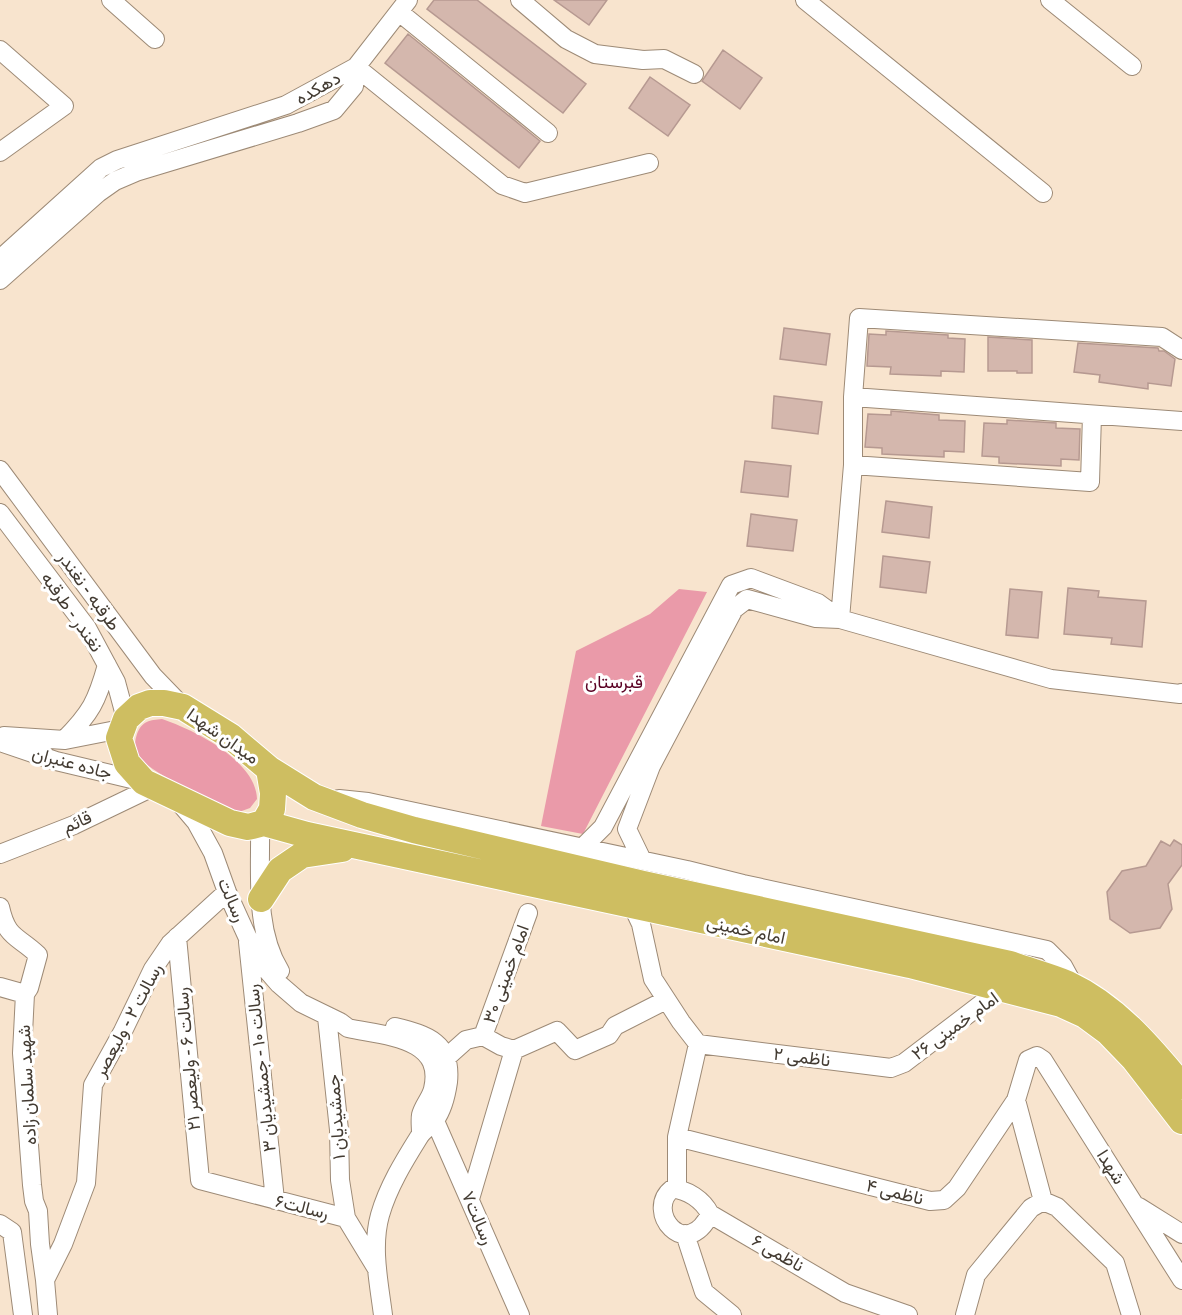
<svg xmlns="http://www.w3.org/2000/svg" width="1182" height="1315" font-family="Signika,Vazirmatn,sans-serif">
	<rect width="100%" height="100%" fill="#f8e4ce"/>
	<!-- green -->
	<path fill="#ea9aa9" d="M679 589 707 592 583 834 541 826 576 651 650 614Z
		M162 719C195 730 256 761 257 799L250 808 239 812C215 801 158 778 141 759 134 752 134 743 137 734 142 721 150 720 162 719Z"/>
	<!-- building -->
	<path fill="#d4b7ad" stroke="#b69991" stroke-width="1.5" d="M434 0H477L586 84 563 113 427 9Z
		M554 0H607L589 25Z
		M408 34 540 141 519 168 385 63Z
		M723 50 762 78 740 109 702 81Z
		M650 77 690 105 668 136 629 108Z
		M784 328 830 334 826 365 780 359Z
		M886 331 948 335V338L965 339 964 372 941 371V376L890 374 891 367 867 366 869 334 886 335Z
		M988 337 1032 340V373H1017V371H988Z
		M1078 343 1158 348 1159 351H1164L1175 359 1171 386 1148 383V389L1099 382 1100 375 1074 372Z
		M774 396 822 402 818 434 772 428Z
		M891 411 939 415V420L965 421 964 452 944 451V457L882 454V448L865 447 868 414 891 415Z
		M1007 420 1056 423V428L1080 429 1079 460 1061 459V466L999 463V457L982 456 984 423 1007 424Z
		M745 461 791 466 788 497 741 492Z
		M886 501 932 507 929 538 882 532Z
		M751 514 797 520 793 551 747 546Z
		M883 556 930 562 926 593 880 587Z
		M1068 588 1099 591 1098 597 1146 601 1142 647 1111 644 1112 638 1064 634Z
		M1010 589 1042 592 1038 638 1006 635Z
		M1174 840 1182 845V865L1168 884 1172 909 1160 928 1130 933 1110 919 1107 892 1122 871 1146 866 1161 841 1170 846Z"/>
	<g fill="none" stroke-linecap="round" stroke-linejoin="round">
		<defs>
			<path id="minor" d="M111 0 155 39
				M520 0 566 39 595 54 643 60 664 59 694 74
				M805 0 1043 193
				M1050 0 1132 66
				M399 12 548 133
				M0 50 64 106 0 152
				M356 67 502 185 525 193 649 163
				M0 259 101 168 117 160 286 105 356 67 408 0
				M0 280 98 193 115 181 136 172 298 123 334 110 354 86 356 67
				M853 397 1182 421
				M853 465 1090 482 1092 415
				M0 470 153 676 183 707
				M0 513 87 628 116 682 126 719
				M840 619 853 465V397L859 318 1162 337 1182 350
				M4 736 65 740 121 729
				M64 740C91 713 97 701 107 665
				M0 742 56 761 144 782
				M339 799 368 802 687 870 743 884 1047 950 1063 966 1075 988
				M179 802 196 822 213 853 227 892 247 936 266 969 279 984 301 1003 340 1022 348 1028C384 1036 445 1037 433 1089 431 1098 423 1106 421 1115 420 1120 421 1127 421 1133
				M260 824C261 872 254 929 280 971
				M582 848 603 827 731 585 751 578 818 603 840 619
				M0 854 74 825 153 787
				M642 860 627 829 651 766 734 609 747 599 816 618 840 619 1051 679 1180 694 1182 693
				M632 905 641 924 653 979 681 1022 698 1044
				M0 907C7 939 17 935 38 955L29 988 25 994 22 1053 32 1185 34 1201 38 1211 40 1244 45 1280
				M177 937 200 1180 346 1218 377 1269
				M248 942 275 1200
				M0 987 25 994
				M327 1017 339 1130 340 1180 346 1218
				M483 1036 528 913
				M698 1044 891 1068 904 1063 984 1002 1005 989
				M447 1057 466 1040 483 1036 501 1046 514 1050 557 1031 575 1050 609 1035 615 1026 666 1000
				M1016 1100 1043 1201
				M435 1121 520 1315
				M677 1137 930 1201 944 1200 957 1188 1016 1100 1028 1060 1037 1056 1043 1060 1182 1280
				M672 1189C687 1189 703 1200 710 1214 686 1263 644 1211 672 1189Z
				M677 1189V1137L698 1044
				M470 1199 514 1050
				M1139 1207 1182 1234
				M710 1214 845 1293 908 1315
				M0 1224 12 1232 23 1315
				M685 1234 704 1292 732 1315
				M48 1315 45 1280 63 1244 86 1183 93 1085 123 1031 153 969 170 944 227 892
				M383 1315C379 1283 371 1247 380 1215 388 1187 404 1161 419 1137 423 1130 430 1127 435 1120 443 1109 446 1096 448 1082 452 1043 428 1035 395 1027
				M965 1315 976 1275 1031 1208 1043 1201 1057 1207 1115 1263 1131 1315"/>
			<path id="highway" d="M150 703H164L183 707 230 736 269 769 273 793 272 809 264 823 248 827 230 823 144 782 127 763 119 738 126 719 139 707Z
				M269 769 314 797 362 815 414 830 643 884 1010 964C1029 971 1049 976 1068 984 1115 1006 1149 1046 1182 1086
				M264 823 307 835 910 965 1061 1004 1085 1015 1108 1032 1134 1059 1182 1121
				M261 899 280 870 302 855 342 849"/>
		</defs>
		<!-- minor casing -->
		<use href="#minor" stroke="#9d8a76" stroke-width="20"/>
		<!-- highway casing -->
		<use href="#highway" stroke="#fff" stroke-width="28"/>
		<!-- minor -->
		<use href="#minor" stroke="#fff" stroke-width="18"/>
		<!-- highway -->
		<use href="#highway" stroke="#cebe61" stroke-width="26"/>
	</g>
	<g text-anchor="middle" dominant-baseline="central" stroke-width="6" stroke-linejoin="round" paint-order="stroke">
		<!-- street labels -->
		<g font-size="18" fill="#433b32" stroke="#fff">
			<text transform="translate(318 88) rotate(-29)">دهکده</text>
			<text transform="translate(89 591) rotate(54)">طرقبه - نغندر</text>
			<text transform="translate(72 612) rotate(55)">نغندر - طرقبه</text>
			<text transform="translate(223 736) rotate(35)">میدان شهدا</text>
			<text transform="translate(72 763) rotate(15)">جاده عنبران</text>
			<text transform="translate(77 822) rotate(-24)">قائم</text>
			<text transform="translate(232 900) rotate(67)">رسالت</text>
			<text transform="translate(746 930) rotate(12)">امام خمینی</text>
			<text transform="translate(506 974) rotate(-70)">امام خمینی ۳۰</text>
			<text transform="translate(128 1020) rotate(-62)">رسالت ۲ - ولیعصر</text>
			<text transform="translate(955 1026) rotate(-36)">امام خمینی ۲۶</text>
			<text transform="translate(802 1057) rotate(7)">ناظمی ۲</text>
			<text transform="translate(188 1059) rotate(-95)">رسالت ۶ - ولیعصر ۲۱</text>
			<text transform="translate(261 1068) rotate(-96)">رسالت ۱۰ - جمشیدیان ۳</text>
			<text transform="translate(27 1085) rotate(-93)">شهید سلمان زاده</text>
			<text transform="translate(336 1117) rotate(-94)">جمشیدیان ۱</text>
			<text transform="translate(1111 1167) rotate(58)">شهدا</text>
			<text transform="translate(895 1192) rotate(14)">ناظمی ۴</text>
			<text transform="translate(302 1207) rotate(14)">رسالت۶</text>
			<text transform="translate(478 1218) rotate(67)">رسالت۷</text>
			<text transform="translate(778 1253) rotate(30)">ناظمی ۶</text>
		</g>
		<!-- park labels -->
		<g font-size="18" fill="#5a0023" stroke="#fff">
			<text x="614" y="682">قبرستان</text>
		</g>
	</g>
</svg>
